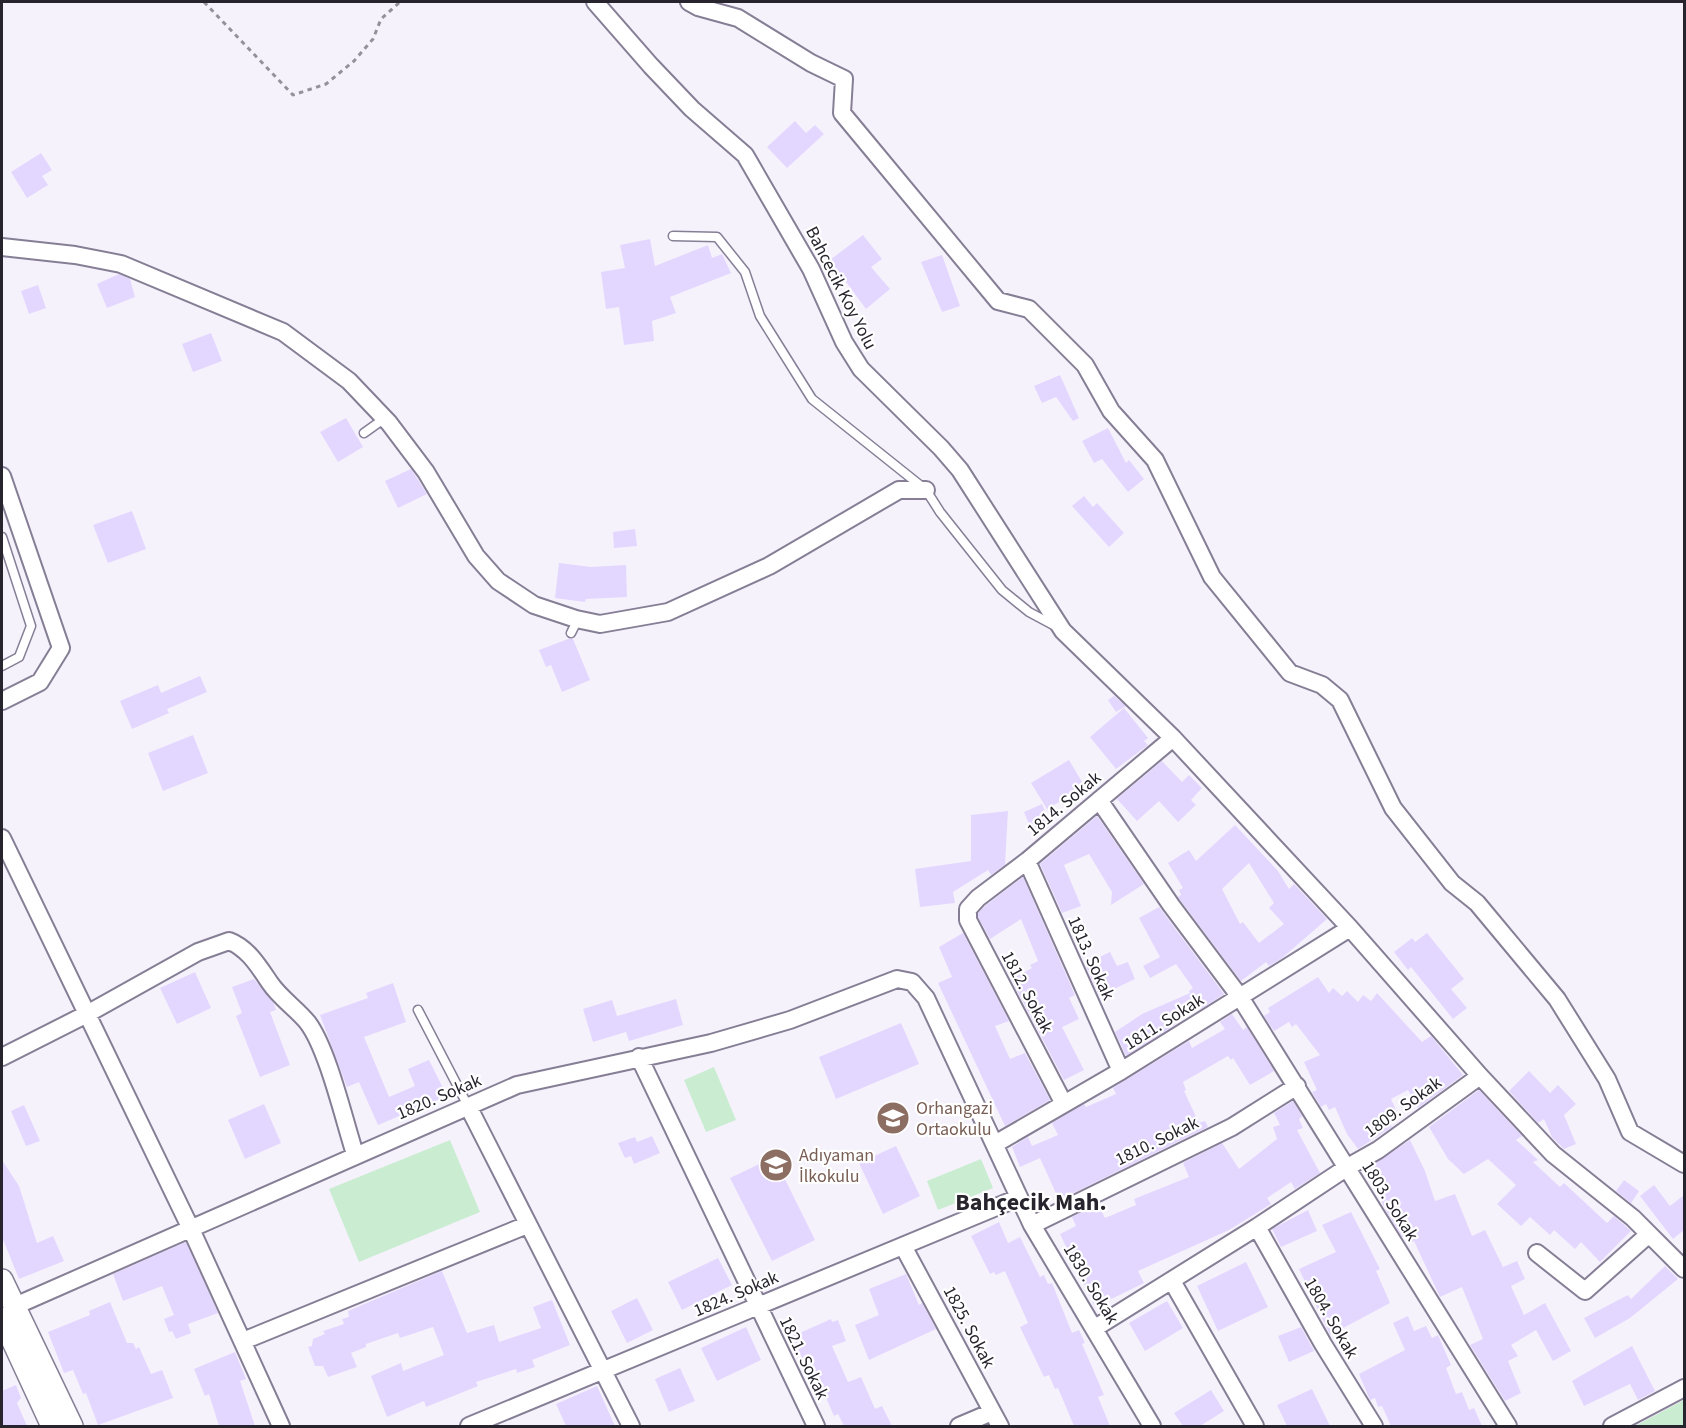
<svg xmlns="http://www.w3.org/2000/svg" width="1686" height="1428" font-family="'Source Sans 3',sans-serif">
	<rect width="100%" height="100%" fill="#f5f2fc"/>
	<!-- green -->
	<path fill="#caedd1" d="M714 1067 736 1120 706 1132 684 1080Z
		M450 1140 480 1212 359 1262 329 1189Z
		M981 1159 993 1188 938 1210 927 1181Z
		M1684 1400V1426H1635Z"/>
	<!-- building -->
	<path fill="#e4d7ff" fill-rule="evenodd" d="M795 121 806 133 815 125 824 134 787 168 767 147Z
		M41 153 52 170 42 176 48 185 27 198 11 172Z
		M863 235 882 259 871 267 890 289 866 309 830 260Z
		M650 239 655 266 708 245 712 258 722 254 731 273 670 297 676 313 652 321 654 341 624 345 619 307 606 309 601 272 625 268 620 245Z
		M942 255 960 306 942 312 921 262Z
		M119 274 130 279 135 297 107 308 97 284Z
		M38 285 46 308 29 314 21 291Z
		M211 333 222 361 193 372 182 344Z
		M1060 375 1079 418 1073 421 1056 397 1042 403 1034 386Z
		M346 418 363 447 338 462 320 432Z
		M1108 428 1126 463 1129 460 1144 479 1128 492 1102 459 1094 463 1082 441Z
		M411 469 427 494 398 508 385 481Z
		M1084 496 1093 507 1097 503 1124 533 1109 547 1072 506Z
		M132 511 146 549 108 563 93 525Z
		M635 529 637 546 614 548 613 532Z
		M559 563 591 567 626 565 627 597 586 599 585 602 555 598Z
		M568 639H573L590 680 562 692 551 665 546 667 539 650Z
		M200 676 207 692 167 709 169 713 132 729 120 701 158 685 161 693Z
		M1114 696 1126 706 1116 712 1108 700Z
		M1124 708 1148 738 1144 741 1148 745 1116 769 1090 737Z
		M193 735 208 773 163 791 148 753Z
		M1069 760 1085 787 1047 809 1031 783Z
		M1162 761 1182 782 1189 775 1202 788 1191 800 1196 805 1178 822 1159 801 1137 821 1117 799Z
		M1042 804 1051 826 1033 834 1024 812Z
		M1008 811 1005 865 991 875 988 870 953 892 955 903 920 907 915 869 971 861V815Z
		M1097 816 1144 884 1111 905 1112 892 1089 854 1064 865 1081 906 1062 913 1040 864Z
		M1235 825 1278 871 1289 889 1294 884 1327 919 1282 958 1269 966 1266 962 1241 981 1178 897 1181 895 1179 890 1183 888 1168 863 1189 850 1196 861ZM1249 863 1274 903 1269 908 1284 924 1259 943 1243 922 1240 924 1222 889Z
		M1023 877 1075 995 1069 998 1079 1019 1062 1027 1084 1070 1064 1080 1011 979 1032 968 1030 965 1038 961 1021 919 990 939 978 917V913L985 906Z
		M1159 907 1224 994 1201 1009 1195 1001 1171 1017 1175 1025 1126 1056 1115 1032 1142 1014 1190 993 1189 991 1193 988 1176 964 1150 978 1143 966 1160 957 1139 918Z
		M963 933 1009 1021 995 1026 1010 1059 1025 1053 1050 1100 1005 1126 938 983 952 977 939 947Z
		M1427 933 1464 979 1451 989 1467 1008 1453 1019 1411 967 1408 970 1394 952 1412 938 1415 942Z
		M1110 952 1117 966 1128 962 1135 979 1099 996 1085 964Z
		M195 972 211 1008 177 1024 160 988Z
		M1318 977 1329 993 1333 988 1342 996 1347 991 1358 1002 1363 995 1371 1001 1377 993 1422 1042 1431 1036 1463 1075 1418 1108 1408 1090 1391 1099 1397 1112 1387 1119 1392 1127 1358 1149 1347 1134 1335 1107 1329 1110 1326 1104 1321 1107 1312 1092 1317 1090 1304 1062 1320 1055 1296 1024 1292 1027 1289 1022 1274 1031 1264 1016 1270 1012 1268 1008Z
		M254 979 273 1002 276 1010 270 1012 290 1065 260 1077 236 1016 242 1013 232 987Z
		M393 983 406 1022 364 1037 389 1097 415 1086 408 1069 429 1060 447 1096 378 1125 359 1082 347 1087 320 1015 368 998 366 993Z
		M676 999 683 1025 629 1041 626 1032 593 1042 583 1009 612 1000 617 1016Z
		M1232 1014 1243 1030 1247 1027 1274 1071 1250 1085 1233 1058 1231 1060 1228 1056 1183 1082 1186 1090 1184 1091 1199 1123 1205 1121 1208 1127 1059 1200 1040 1158 1020 1167 1012 1147 1028 1137 1032 1146 1058 1135 1052 1123 1084 1104 1086 1107 1116 1094 1113 1088 1189 1041 1192 1048 1225 1029 1220 1022Z
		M901 1023 919 1064 836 1099 819 1057Z
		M1529 1071 1550 1093 1558 1085 1576 1104 1564 1115 1576 1144 1564 1149 1552 1137 1544 1119 1538 1123 1509 1091Z
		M1479 1090 1522 1136 1516 1140 1538 1160 1533 1162 1560 1187 1564 1183 1607 1223 1614 1216 1631 1231 1600 1262 1581 1242 1575 1249 1554 1230 1550 1235 1530 1217 1521 1226 1497 1204 1516 1185 1488 1159 1464 1174 1448 1159 1429 1127Z
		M1293 1101 1302 1116 1299 1119 1303 1128 1297 1130 1320 1173 1295 1189 1291 1182 1267 1198 1271 1204 1229 1230 1138 1271 1144 1283 1095 1307 1060 1234 1076 1226 1072 1217 1098 1204 1105 1218 1136 1205 1134 1199 1189 1177 1183 1163 1222 1143 1239 1169 1277 1139 1273 1127 1280 1125 1274 1113Z
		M264 1104 281 1143 245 1159 228 1120Z
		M24 1105 40 1141 26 1146 11 1111Z
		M652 1136 660 1153 634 1164 631 1156 625 1158 618 1143 635 1137 637 1142Z
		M1410 1140 1425 1171 1435 1201 1455 1194 1472 1236 1485 1230 1503 1267 1517 1261 1525 1279 1511 1286 1524 1315 1545 1303 1571 1351 1553 1361 1536 1330 1511 1345 1518 1356 1508 1361 1521 1393 1505 1401 1470 1345 1483 1339 1462 1287 1440 1297 1414 1241 1409 1244 1405 1236 1402 1237 1384 1207 1368 1168Z
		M896 1146 920 1196 883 1214 859 1163Z
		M774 1157 815 1240 772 1261 730 1178Z
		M2 1160 19 1186 37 1243 53 1236 64 1261 19 1279 2 1237Z
		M1624 1180 1639 1191 1631 1203 1616 1191Z
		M1654 1185 1670 1206 1684 1195V1230L1673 1239 1640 1196Z
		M1308 1210 1317 1231 1281 1247 1272 1229Z
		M1351 1212 1380 1269 1376 1271 1390 1303 1330 1335 1299 1269 1336 1252 1322 1225Z
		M999 1222 1008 1243 1020 1237 1040 1277 1044 1275 1048 1284 1052 1283 1072 1333 1079 1330 1085 1343 1082 1344 1104 1395 1098 1397 1110 1426H1074L1058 1388 1055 1389 1049 1375 1044 1377 1020 1327 1028 1323 1005 1271 996 1275 994 1272 990 1274 971 1236Z
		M186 1242 218 1313 188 1324 191 1333 176 1339 172 1331 169 1332 164 1319 174 1315 162 1286 123 1301 113 1274Z
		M718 1258 732 1285 682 1310 668 1282Z
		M1246 1262 1268 1307 1218 1331 1197 1286Z
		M1665 1266 1678 1279 1630 1318 1595 1338 1584 1318 1628 1295 1631 1299Z
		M442 1271 467 1333 494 1325 499 1342 541 1328 533 1307 552 1300 570 1345 532 1360 535 1367 517 1373 516 1369 476 1382 478 1386 426 1407 424 1401 387 1417 371 1376 401 1363 403 1371 444 1355 433 1327 400 1338 398 1333 366 1344V1347L351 1353 357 1367 328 1377 323 1366H315L308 1347 312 1346 313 1339 325 1334 323 1331 344 1324 342 1319 349 1317 348 1311Z
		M906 1274 919 1305 922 1303 936 1329 869 1360 855 1325 879 1315 869 1289Z
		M637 1298 653 1330 627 1343 611 1311Z
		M1167 1301 1183 1328 1145 1351 1129 1323Z
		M110 1302 127 1343H133L136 1349 139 1347 151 1374 162 1370 173 1398 98 1425 86 1393 83 1394 73 1370 64 1373 48 1332 90 1315 89 1311Z
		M1408 1316 1414 1331 1426 1326 1432 1338 1438 1335 1451 1365 1446 1368 1456 1394 1462 1392 1469 1410 1474 1408 1482 1426H1391L1382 1406 1378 1407 1375 1398 1370 1400 1359 1374 1405 1350 1393 1323Z
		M831 1319 832 1322 838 1320 846 1341 832 1346 848 1382 861 1377 875 1409 882 1406 892 1426H844L838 1414 834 1416 808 1356 802 1358 793 1336Z
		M746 1327 761 1360 717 1381 701 1348Z
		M1301 1327 1314 1351 1289 1362 1278 1336Z
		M1632 1346 1655 1391 1638 1400 1630 1384 1584 1406 1572 1381Z
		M235 1352 246 1379 240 1381 255 1426H219L209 1394 205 1396 194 1369Z
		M680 1368 695 1401 669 1412 655 1379Z
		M16 1385 21 1398 17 1403 27 1426H2V1391Z
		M597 1386 615 1426H566L556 1404Z
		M1312 1389 1330 1426H1287L1277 1405Z
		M1211 1390 1224 1411 1200 1426H1183L1174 1413Z"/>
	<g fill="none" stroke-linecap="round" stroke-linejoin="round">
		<defs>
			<path id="service" d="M673 236 717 237 745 272 760 316 812 399 926 490 940 512 1002 590 1029 612 1057 627
				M364 433 385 418
				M2 537 31 626 19 657 2 666
				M571 633 578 619
				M418 1010 468 1106"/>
			<path id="minor" d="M595 2 651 66 692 109 745 155 811 269 844 342 861 369 941 448 960 470 1063 631 1173 738 1350 928 1480 1076 1553 1154 1633 1218 1684 1269
				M689 2 698 7 738 18 811 63 844 79 842 113 998 301 1029 309 1085 365 1111 411 1155 460 1212 577 1290 673 1322 685 1340 700 1393 808 1452 883 1477 903 1557 999 1607 1079 1630 1132 1684 1164
				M2 247 75 255 121 264 283 332 349 381 389 423 426 472 476 556 498 581 534 605 576 619 600 624 668 612 769 566 899 490H926
				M2 476 61 648 40 682 2 701
				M1099 800 1171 905 1240 997 1508 1426
				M2 838 190 1227 281 1426
				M1027 861 1121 1071
				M2 1057 87 1014 198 952 229 941C248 948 259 967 270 983 280 998 297 1009 308 1023 328 1050 344 1120 355 1154
				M639 1057 816 1426
				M1064 1104 968 920V909L978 898 1027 861 1173 738
				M468 1106 631 1426
				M995 1144 1121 1071 1350 928
				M1032 1225 1232 1127 1297 1086
				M1257 1227 1323 1344 1374 1426
				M903 1246 1000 1426
				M1537 1253 1585 1291 1649 1234
				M1172 1281 1255 1426
				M15 1306 517 1085 711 1043 790 1020 897 979 912 982 926 998 1032 1225 1152 1426
				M1095 1328 1257 1227 1346 1168 1378 1150 1480 1076
				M243 1341 527 1225
				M469 1426 1018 1198
				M959 1426 992 1412
				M1612 1426 1684 1388"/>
			<path id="tertiary" d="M2 1280 72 1426
				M2 1318 52 1426"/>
		</defs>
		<!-- service casing -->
		<use href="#service" stroke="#867e95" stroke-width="11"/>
		<!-- minor casing -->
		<use href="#minor" stroke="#867e95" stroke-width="20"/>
		<!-- tertiary casing -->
		<use href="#tertiary" stroke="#867e95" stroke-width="24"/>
		<!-- path -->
		<path stroke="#94919b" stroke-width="3" stroke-dasharray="4.5 4.5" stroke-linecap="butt" d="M204 2 293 95 326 84 354 61 373 39 381 19 400 2"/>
		<!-- service -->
		<use href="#service" stroke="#fff" stroke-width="8"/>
		<!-- minor -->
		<use href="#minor" stroke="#fff" stroke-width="16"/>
		<!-- tertiary -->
		<use href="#tertiary" stroke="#fff" stroke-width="21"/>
	</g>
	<!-- icons -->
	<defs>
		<symbol id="school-disc" viewBox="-11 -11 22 22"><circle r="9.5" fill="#8d6e63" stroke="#fff"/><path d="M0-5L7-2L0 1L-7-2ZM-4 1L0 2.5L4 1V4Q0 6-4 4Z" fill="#fff"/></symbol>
	</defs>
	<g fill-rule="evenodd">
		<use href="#school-disc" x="874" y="1099" width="38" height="38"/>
		<use href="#school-disc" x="757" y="1146" width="38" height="38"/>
	</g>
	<g text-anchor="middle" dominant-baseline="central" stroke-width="4.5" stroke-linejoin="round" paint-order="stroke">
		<!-- street labels -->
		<g font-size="18" fill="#27242d" stroke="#fff">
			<text transform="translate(841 288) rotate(63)">Bahcecik Koy Yolu</text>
			<text transform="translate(1064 804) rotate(-40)">1814. Sokak</text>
			<text transform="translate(1091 958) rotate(66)">1813. Sokak</text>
			<text transform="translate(1027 992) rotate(62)">1812. Sokak</text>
			<text transform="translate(1164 1022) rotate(-32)">1811. Sokak</text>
			<text transform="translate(439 1097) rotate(-23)">1820. Sokak</text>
			<text transform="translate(1403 1107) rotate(-36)">1809. Sokak</text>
			<text transform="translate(1157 1141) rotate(-26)">1810. Sokak</text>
			<text transform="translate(1390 1201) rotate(58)">1803. Sokak</text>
			<text transform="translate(1091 1284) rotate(59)">1830. Sokak</text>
			<text transform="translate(736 1294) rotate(-23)">1824. Sokak</text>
			<text transform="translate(1331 1318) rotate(60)">1804. Sokak</text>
			<text transform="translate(969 1327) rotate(62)">1825. Sokak</text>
			<text transform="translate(804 1358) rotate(64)">1821. Sokak</text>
		</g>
		<!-- education labels -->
		<g font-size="18" fill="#785e54" stroke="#fff" text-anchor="start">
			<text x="916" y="1108">Orhangazi<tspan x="916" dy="21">Ortaokulu</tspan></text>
			<text x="799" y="1155">Adıyaman<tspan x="799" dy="21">İlkokulu</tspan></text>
		</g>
		<!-- district labels -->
		<g font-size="24" font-weight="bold" fill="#27242d" stroke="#fff">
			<text x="1031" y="1202">Bahçecik Mah.</text>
		</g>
	</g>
	<!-- border -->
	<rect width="1686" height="1428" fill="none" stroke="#27242d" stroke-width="6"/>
</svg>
